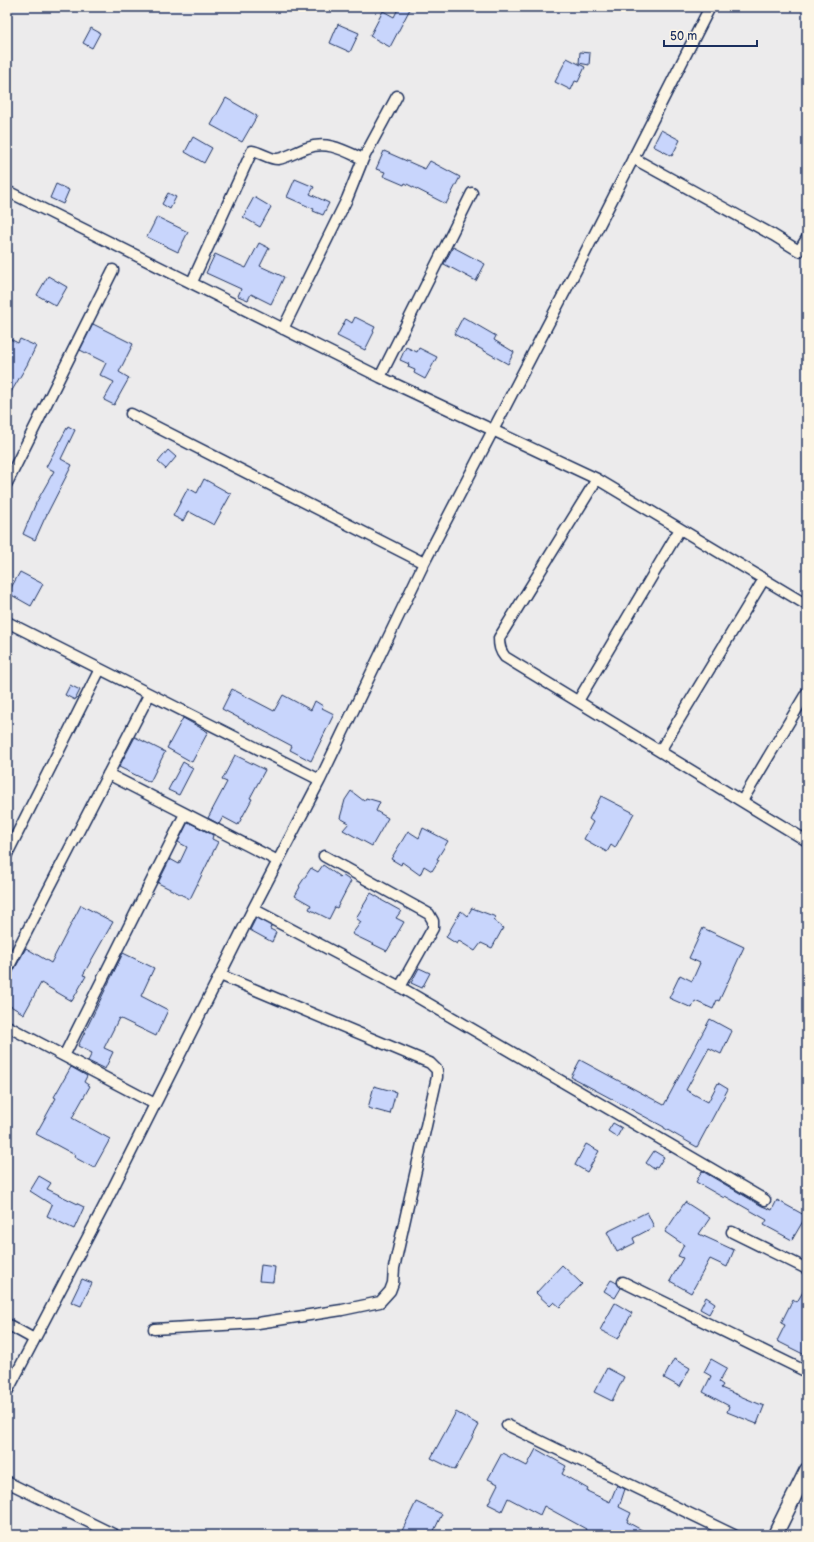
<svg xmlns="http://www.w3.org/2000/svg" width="814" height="1542" font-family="'Balsamiq Sans',sans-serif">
	<rect width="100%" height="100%" fill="#ecebec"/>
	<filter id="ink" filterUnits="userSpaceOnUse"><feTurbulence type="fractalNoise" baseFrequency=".025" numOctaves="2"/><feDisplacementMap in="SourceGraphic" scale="8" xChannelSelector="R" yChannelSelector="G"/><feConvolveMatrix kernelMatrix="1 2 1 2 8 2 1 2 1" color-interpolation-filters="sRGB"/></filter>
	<g filter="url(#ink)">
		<!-- building -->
		<path fill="#c8d5fc" stroke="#1b2f5e" d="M399 7H411L390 47 370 36 383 11 394 17Z
			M338 24 359 33 350 52 330 43Z
			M91 28 100 33 92 48 83 43Z
			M580 52 590 53 589 65 579 63Z
			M567 58 585 67 578 82 575 81 571 90 555 82Z
			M226 98 257 116 242 142 211 125Z
			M661 130 680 140 672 156 653 146Z
			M193 137 212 148 204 163 185 152Z
			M384 151 425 169 430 161 460 177 446 204 405 183 404 185 383 176 385 172 376 169Z
			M295 179 314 187 310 194 329 203 323 215 313 211 314 209 287 197Z
			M56 184 69 190 63 204 50 198Z
			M168 193 176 197 170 209 162 204Z
			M254 197 271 207 260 227 243 217Z
			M157 217 188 232 178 252 147 237Z
			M259 243 269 248 260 266 284 277 271 304 251 294 248 300 238 296 241 289 206 273 215 254 246 268Z
			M453 247 485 264 476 281 444 264Z
			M48 276 67 287 56 306 37 295Z
			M355 317 375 327 373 331 374 332 365 350 337 336 346 319 352 323Z
			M463 317 496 336 494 340 514 352 508 364 454 334Z
			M93 324 133 344 119 372 129 378 114 405 104 400 114 382 100 375 106 363 80 350Z
			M10 339 18 343 20 339 36 346 27 365 7 399V345Z
			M406 347 417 352 419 348 437 357 425 379 414 373 415 370 408 367 409 364 400 360Z
			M68 426 75 430 61 459 72 465 44 520 35 540 23 534 36 503 54 471 46 467Z
			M168 450 176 457 166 469 158 462Z
			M204 479 231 494 214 525 188 511 183 521 173 516 188 488 197 493Z
			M20 572 43 584 31 606 8 593Z
			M70 685 80 690 75 700 65 695Z
			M232 689 274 711 283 695 311 710 315 701 323 706 322 708 334 714 311 761 290 750 292 746 222 709Z
			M183 718 208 732 192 762 167 748Z
			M135 737 165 752 150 782 119 767Z
			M235 755 265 770 250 798 252 799 238 825 223 817 219 824 208 818 227 782 222 780Z
			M183 762 193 768 179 795 168 790Z
			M351 791 364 801 366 798 380 802 376 811 388 818 372 846 343 830 349 823 340 818 345 800Z
			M601 796 634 813 615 848 611 845 607 852 584 839 593 822 589 819Z
			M188 822 213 835 212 839 218 842 190 899 158 883 170 859 179 864 187 847 178 842Z
			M423 828 448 841 437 859 439 860 432 871 424 866 420 875 402 862 401 865 391 859 408 831 419 838Z
			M323 865 340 877 342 875 351 881 337 908 335 907 329 919 309 909 311 905 295 896 300 887 299 886 311 868 318 872Z
			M371 893 381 899V900L401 911 396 918 404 922 387 951 352 934 361 922 356 918Z
			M81 905 113 922 83 975 86 976 72 1001 41 983 24 1014 7 1004V983L26 948 51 963Z
			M472 908 496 917 493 920 503 928 492 948 481 943 475 951 459 941 457 944 446 937 461 911 467 916Z
			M256 918 271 926 270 929 276 932 272 942 250 930Z
			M703 928 744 947 719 1001 717 1000 713 1009 695 1001 692 1008 669 998 680 975 692 981 700 963 689 958Z
			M123 953 154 968 141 996 168 1010 156 1036 119 1018 104 1048 113 1052 105 1069 88 1061 92 1053 78 1046Z
			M419 968 430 973 422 988 411 983Z
			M710 1019 732 1031 721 1054 709 1048 686 1090 708 1102 718 1083 728 1089 697 1147 664 1128V1127L571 1077 580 1060 664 1105Z
			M71 1067 87 1076 84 1082 90 1086 72 1118 110 1139 94 1168 74 1157 75 1155 36 1134 56 1098 54 1097Z
			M374 1086 396 1092 390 1114 368 1108Z
			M613 1123 622 1128 617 1137 608 1131Z
			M586 1144 599 1151 587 1172 575 1165Z
			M654 1151 664 1157 657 1168 655 1167 654 1169 646 1163Z
			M702 1171 762 1206 772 1210 777 1200 806 1216 792 1240 764 1225 767 1220 725 1196 724 1198 696 1182Z
			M39 1176 51 1183 47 1189 84 1207 74 1229 47 1216 52 1205 30 1191Z
			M685 1202 710 1218 699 1234 734 1250 727 1267 710 1259 691 1293 670 1281 683 1258 678 1256 684 1245 665 1232Z
			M647 1212 654 1227 633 1238 635 1243 617 1252 607 1232Z
			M261 1265 275 1267 273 1282 259 1281Z
			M562 1265 582 1284 560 1307 554 1302 550 1306 536 1293Z
			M82 1279 92 1283 81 1306 71 1302Z
			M611 1280 617 1283 621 1288 615 1298 604 1291Z
			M807 1285V1356L777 1341 785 1325 781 1323 793 1299 797 1302Z
			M706 1297 715 1303 709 1314 700 1309Z
			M615 1303 632 1313 618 1339 600 1330Z
			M674 1359 690 1368 680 1387 664 1378Z
			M711 1359 727 1368 719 1382 723 1385 721 1388 764 1406 757 1424 727 1412 729 1406 703 1392 711 1376 704 1372Z
			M607 1368 624 1377 612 1401 594 1392Z
			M456 1412 479 1425 455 1470 431 1458Z
			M536 1449 566 1466 562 1474 588 1489 587 1491 610 1502 617 1485 625 1489 619 1507 631 1513 627 1522 651 1535H583L586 1529 544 1506 540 1515 508 1498 502 1511 488 1504 498 1484 488 1479 502 1453 527 1466Z
			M416 1502 442 1514 432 1535H400Z"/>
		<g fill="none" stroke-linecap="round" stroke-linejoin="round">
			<defs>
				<path id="street" d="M633 158 773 235 799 251 807 238
					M7 191 380 377 597 479 807 605
					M192 282 252 151C260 152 271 160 278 159 289 157 297 151 307 148 327 140 345 151 363 159
					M283 329 347 199 363 159 397 96
					M380 377 472 193
					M131 414 424 563
					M597 479 499 638C499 646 500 651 505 657L807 841
					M7 483 113 270
					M7 622 320 780
					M578 701 680 529
					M660 751 764 579
					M108 774 278 861
					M742 801 807 692
					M7 854 100 669
					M324 856 429 914 433 921V928L400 987
					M253 909 400 987 765 1200
					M7 970 149 695
					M7 1026 155 1104
					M64 1056 185 814
					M732 1232 807 1269
					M623 1282 807 1372
					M7 1324 34 1339
					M154 1329 258 1323 342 1310 380 1302 390 1291 393 1283 394 1268 437 1077V1070L430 1063 220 975
					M7 1392 104 1206 253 909 320 780 424 563 584 255 710 7
					M507 1425 734 1535
					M7 1482 115 1535"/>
				<path id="secondary" d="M775 1535 807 1470"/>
			</defs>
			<!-- street casing -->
			<use href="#street" stroke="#1b2f5e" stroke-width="13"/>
			<!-- secondary casing -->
			<use href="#secondary" stroke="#1b2f5e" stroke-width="17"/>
			<!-- street -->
			<use href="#street" stroke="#fcf5e5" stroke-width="10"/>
			<!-- secondary -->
			<use href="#secondary" stroke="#fcf5e5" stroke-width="14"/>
		</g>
	</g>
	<!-- margin -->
	<rect width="814" height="1542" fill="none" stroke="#fcf5e5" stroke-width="24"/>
	<rect x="12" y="12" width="790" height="1518" fill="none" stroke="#1b2f5e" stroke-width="1.5" filter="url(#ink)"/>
	<!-- scale -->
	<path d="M664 40v6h93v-6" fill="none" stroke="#1b2f5e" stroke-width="2"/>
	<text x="670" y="40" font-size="12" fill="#1b2f5e" stroke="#fcf5e5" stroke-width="3" paint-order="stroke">50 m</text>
</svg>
